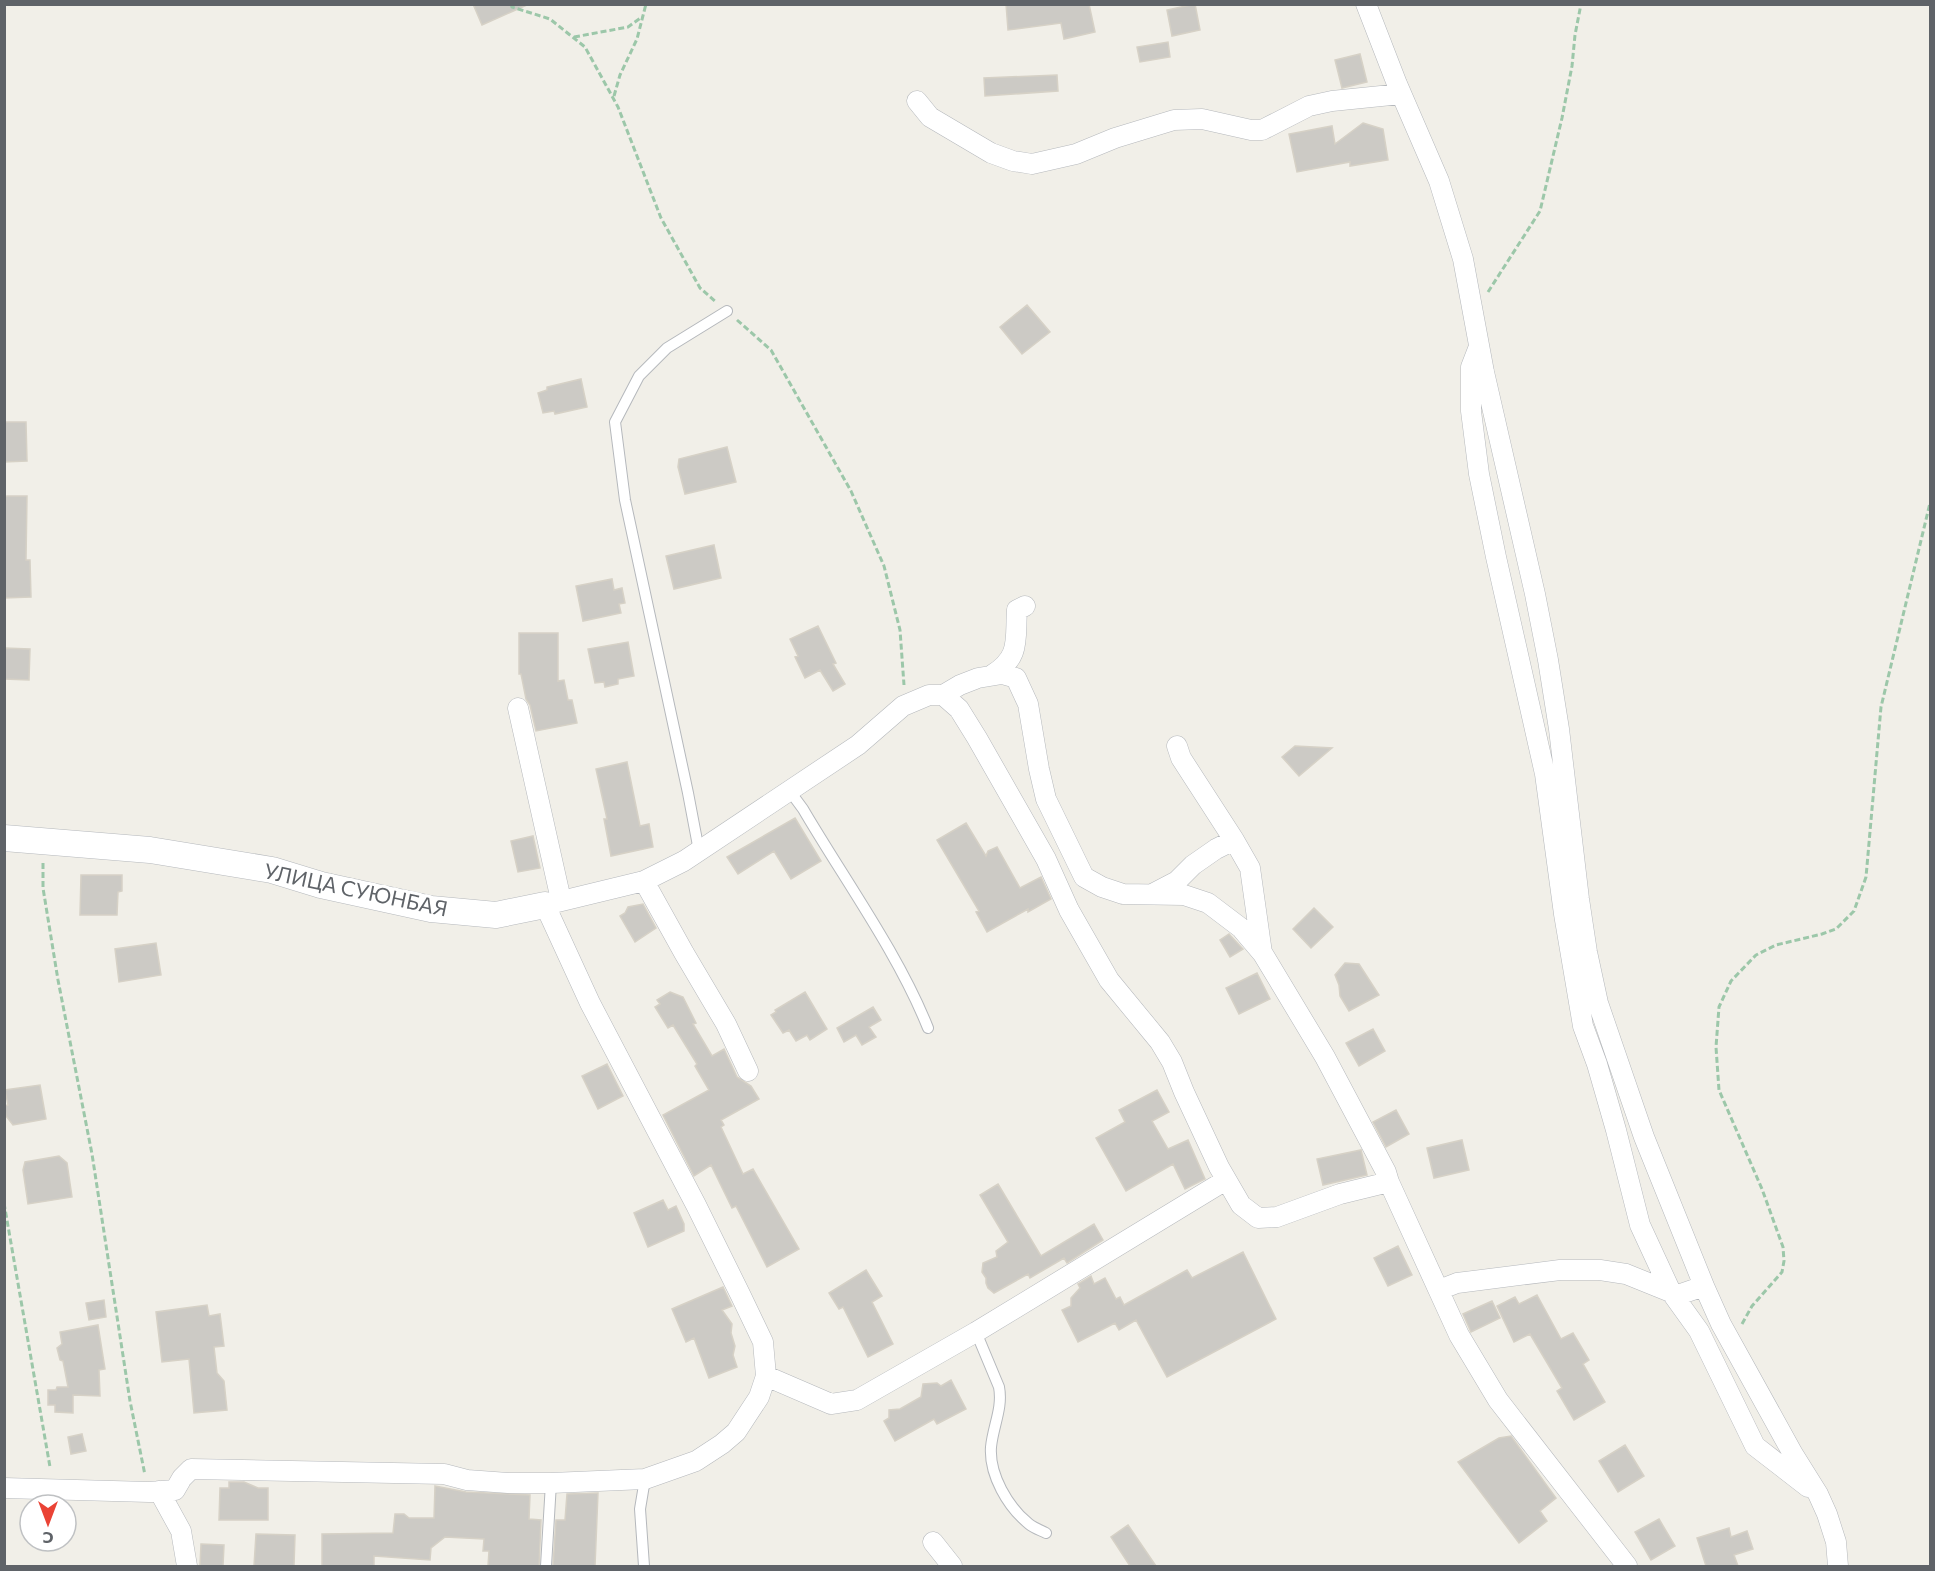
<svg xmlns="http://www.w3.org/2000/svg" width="1935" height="1571" font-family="Commissioner,sans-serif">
	<rect width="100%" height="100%" fill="#f1efe8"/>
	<!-- building -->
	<path fill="#cccac5" stroke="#d6d1c6" stroke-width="1.5" d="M473 4H529L482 25Z
		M1006 4H1089L1095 32 1064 39 1061 23 1008 30Z
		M1195 4 1200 30 1172 36 1167 10Z
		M1168 42 1170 57 1140 62 1137 47Z
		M1360 54 1367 82 1342 88 1335 60Z
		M1057 75 1058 91 985 96 984 78Z
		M1363 123 1383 129 1388 160 1350 166V162L1297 172 1289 134 1332 126 1335 144Z
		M1027 305 1050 332 1022 354 1000 327Z
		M581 379 587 407 555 414 554 411 543 413 538 393 547 390V387Z
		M4 422H26L27 461 4 462Z
		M727 447 736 482 685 494 678 467 679 459Z
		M7 496H27L26 560H30L31 597 4 598V497Z
		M714 545 721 578 674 589 666 556Z
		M612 579 614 590 622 588 625 603 619 604 621 613 583 621 576 586Z
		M818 626 836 663 833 664 845 684 833 691 820 670 805 678 795 657 798 656 790 639Z
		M519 633H558V681L564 680 568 700H572L577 723 536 731 530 705 526 699 521 674H519Z
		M628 642 634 676 618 679V684L605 687 604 682 595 683 588 649Z
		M4 648 30 649 29 680 4 679Z
		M1295 746 1332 748 1299 776 1282 757Z
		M627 762 640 826 649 824 653 847 611 856 604 819H607L596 769Z
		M795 818 821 861 791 879 774 851 738 874 727 857Z
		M966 823 986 856 988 851 997 847 1020 888 1041 877 1051 899 1028 912V909L987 932 976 912 979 911 937 840Z
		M533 836 540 868 518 872 511 841Z
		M81 875H122V891L118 892 117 915H80Z
		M643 904 656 928 635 942 620 916 625 913 628 907Z
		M1314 908 1333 927 1311 948 1293 929Z
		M1229 934 1243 949 1230 957 1220 940Z
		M156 943 161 975 119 982 115 949Z
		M1345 963 1359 964 1379 995 1349 1011 1340 996 1339 985 1335 975Z
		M1257 973 1270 999 1239 1014 1226 988Z
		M670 992 683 997 696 1023 693 1024 712 1056 724 1049 737 1077 751 1086 759 1099 721 1120 724 1125 721 1127 743 1174 753 1169 799 1249 767 1267 736 1206 732 1208 711 1165 694 1176 663 1115 709 1090 695 1066 697 1064 673 1025 668 1028 655 1007 660 1004 657 1000Z
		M805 992 827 1029 810 1040 807 1035 796 1041 789 1030 783 1033 771 1015 776 1012 775 1010Z
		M873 1007 881 1020 869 1027 876 1037 862 1045 856 1035 844 1042 837 1028Z
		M1373 1029 1385 1051 1359 1066 1346 1043Z
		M607 1064 623 1096 598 1109 582 1076Z
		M40 1085 46 1119 13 1125 6 1116 4 1106 8 1105 5 1090Z
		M1157 1090 1169 1112 1152 1121 1168 1149 1188 1140 1205 1179 1185 1189 1173 1164 1126 1191 1096 1138 1125 1122 1119 1110Z
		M1396 1110 1409 1134 1386 1147 1373 1122Z
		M1462 1140 1469 1170 1434 1178 1427 1148Z
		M1361 1150 1367 1175 1323 1185 1317 1159Z
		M59 1156 67 1163 72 1197 28 1204 23 1170 25 1162Z
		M998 1184 1041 1256 1094 1224 1103 1240 1067 1263 1064 1258 1030 1278 1028 1274 994 1293 988 1288 986 1283V1278L982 1272 983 1263 997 1257 996 1251 1008 1242 980 1195Z
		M663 1200 668 1210 676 1206 684 1224V1231L648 1247 634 1213Z
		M1398 1246 1412 1275 1388 1286 1374 1258Z
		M1243 1252 1276 1319 1167 1377 1136 1320 1119 1330 1115 1323 1078 1342 1062 1310 1071 1306V1298L1080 1288 1078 1284 1091 1276 1094 1284 1105 1278 1116 1299 1120 1297 1124 1305 1187 1270 1192 1278Z
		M866 1270 882 1296 872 1302 893 1344 868 1357 843 1307 839 1309 829 1293Z
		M723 1287 732 1306 722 1310 732 1324 731 1333 735 1346 733 1355 737 1367 709 1378 694 1338 686 1342 672 1309Z
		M1537 1295 1561 1339 1573 1333 1589 1360 1583 1364 1605 1402 1574 1420 1557 1391 1562 1388 1530 1334 1514 1342 1497 1306 1515 1297 1519 1304Z
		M104 1300 106 1317 89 1320 86 1303Z
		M1492 1301 1500 1318 1471 1332 1463 1314Z
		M207 1305 209 1316 220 1314 224 1346 214 1347 217 1373 224 1381 227 1410 194 1413 189 1359 162 1362 156 1312Z
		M98 1325 105 1369 99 1370 100 1396 73 1395V1413L55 1412V1405H48V1390H56L57 1387H68L63 1361 60 1360 57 1348 62 1344 60 1332Z
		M951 1380 966 1409 937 1424 934 1419 895 1441 884 1421 889 1418V1410L900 1409 921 1397 923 1384 937 1383 941 1386Z
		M82 1434 86 1451 71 1454 68 1437Z
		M1511 1436 1556 1498 1540 1511 1547 1521 1519 1543 1458 1462 1499 1438Z
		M1625 1445 1644 1476 1618 1492 1599 1461Z
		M229 1482H244L258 1488H268V1520H219L220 1488H229Z
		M435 1486 466 1492 530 1495 529 1519 541 1520 539 1566H488L489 1551H483L484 1539 445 1537 431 1548 430 1560 374 1556V1566H322V1534L393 1533 395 1514H404L409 1518H434Z
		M598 1493 595 1566H553L556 1520H565L567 1494Z
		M1659 1519 1675 1546 1651 1560 1635 1532Z
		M1128 1525 1156 1566H1130L1111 1537Z
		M1729 1528 1731 1537 1747 1531 1753 1549 1734 1555 1738 1566H1706L1697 1538Z
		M256 1534 295 1535 294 1566H254Z
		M201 1544 224 1545 223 1566H200Z"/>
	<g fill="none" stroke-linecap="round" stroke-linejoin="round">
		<defs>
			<path id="service" d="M789 790 803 809C844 879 898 953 928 1028
				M699 851 688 793 625 500 615 422 639 376 667 348 727 311
				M976 1332 999 1387C1003 1408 993 1426 991 1447 989 1475 1008 1507 1029 1524 1034 1528 1040 1530 1046 1533
				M546 1566 551 1483
				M644 1566 640 1509 645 1479"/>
			<path id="minor" d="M1366 4 1397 84 1439 181 1463 259 1484 372 1535 594 1548 660 1559 729 1579 899 1587 952 1598 1003 1644 1137 1704 1286 1721 1324 1793 1454 1818 1494 1827 1514 1836 1542 1838 1566
				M917 101 930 117 991 153 1013 161 1032 164 1076 154 1115 138 1174 120 1202 119 1251 130H1262L1309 106 1332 101 1401 94
				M1478 349 1471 367V411L1479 474 1496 557 1545 774 1564 914 1583 1026 1597 1064 1616 1130 1640 1225 1671 1292 1699 1331 1755 1446 1808 1487
				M992 675C1021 657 1015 640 1017 610L1025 606
				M943 695 959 709 977 738 1046 859 1069 910 1109 980 1160 1042 1172 1062 1184 1092 1219 1167 1241 1205 1258 1218 1277 1217 1340 1194 1389 1182 1459 1335 1498 1400 1627 1566
				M518 708 561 900
				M1177 746 1181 758 1234 840 1250 868 1262 953
				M644 881 684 953 726 1024 748 1071
				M1154 893 1177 881 1193 865 1216 849 1234 840
				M1439 1290 1457 1283 1560 1270H1600L1626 1274 1678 1295 1704 1286
				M766 1376 831 1404 857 1400 976 1332 1226 1180
				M4 1488 149 1492 175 1490 182 1478 191 1469 444 1474 467 1480 508 1483H551L645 1479 696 1461 722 1444 736 1432 759 1397 766 1376 763 1342 741 1296 696 1205 590 1003 545 905 644 881 684 861 858 745 903 706 929 695H943L960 685 978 678 1002 674 1016 678 1028 704 1039 769 1046 799 1084 877 1102 887 1123 894 1184 895 1208 903 1241 928 1263 954 1325 1057 1386 1172 1389 1182
				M159 1491 181 1531 187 1566
				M933 1542 952 1566"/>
			<path id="tertiary" d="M4 838 150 850 272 870 321 885 431 909 496 915 545 905"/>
		</defs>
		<!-- service casing -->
		<use href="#service" stroke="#b5b8bc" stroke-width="12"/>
		<!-- minor casing -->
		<use href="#minor" stroke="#b5b8bc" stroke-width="21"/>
		<!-- tertiary casing -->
		<use href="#tertiary" stroke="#b5b8bc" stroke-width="27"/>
		<!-- path -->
		<path stroke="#9cc7a9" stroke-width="3" stroke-dasharray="6 3" stroke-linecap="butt" d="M511 4 512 7 550 19 585 47 618 107 661 218 700 288 716 302
			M574 37 628 27 642 17
			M614 96 620 75 637 39 646 4
			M1488 292 1540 211 1562 118 1572 66 1575 35 1581 4
			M737 320 771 350 851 491 884 566 900 630 904 685
			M43 863V888L58 980 92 1154 130 1401 145 1475
			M4 1203 50 1467
			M1742 1324 1752 1306 1782 1272 1784 1261 1783 1247 1762 1189 1719 1090 1716 1047 1719 1007 1731 981 1756 955 1776 945 1822 934 1836 929 1854 911 1866 877 1881 707 1930 503"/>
		<!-- service -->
		<use href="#service" stroke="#fff" stroke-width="10"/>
		<!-- minor -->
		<use href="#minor" stroke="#fff" stroke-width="20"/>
		<!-- tertiary -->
		<use href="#tertiary" stroke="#fff" stroke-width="26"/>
	</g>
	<g text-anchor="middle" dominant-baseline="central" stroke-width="6" stroke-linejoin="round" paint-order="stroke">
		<!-- street labels -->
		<g font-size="21" fill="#5f6368" stroke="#fff">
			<text transform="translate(356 889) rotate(12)">УЛИЦА СУЮНБАЯ</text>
		</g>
	</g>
	<!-- border -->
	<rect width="1935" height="1571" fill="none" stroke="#5f6368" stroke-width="12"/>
	<!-- north arrow -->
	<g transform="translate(48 1523) rotate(180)"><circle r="28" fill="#ffffff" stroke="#bfc1c3" stroke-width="1.5"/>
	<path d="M0-4.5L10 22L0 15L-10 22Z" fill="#ea4335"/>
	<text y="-9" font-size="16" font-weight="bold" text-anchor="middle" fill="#5f6368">С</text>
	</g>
</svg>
